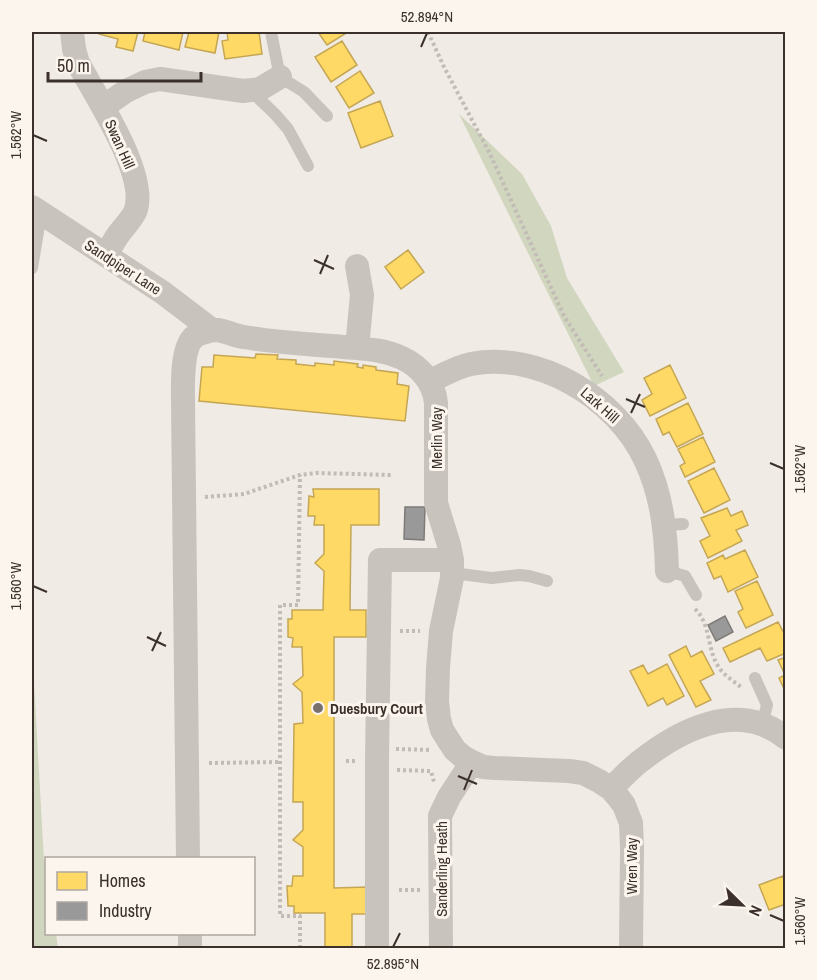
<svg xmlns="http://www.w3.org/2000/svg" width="817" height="980" font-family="'Archivo Narrow',sans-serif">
	<rect width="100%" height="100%" fill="#f0ebe5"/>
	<!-- green -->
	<path fill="#d1d6bf" d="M459 114 522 174 551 226 567 278 624 372 594 386Z
		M32 646 44 861 46 878V934H56L58 948H32Z"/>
	<!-- homes -->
	<path fill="#ffd966" stroke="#c4a654" stroke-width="1.5" d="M100 32H138L133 51 116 47 118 39 99 34Z
		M145 32H183L179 50 143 41Z
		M189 32H219L215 53 185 47Z
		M227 32H259L262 54 225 59 222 41 228 40Z
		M318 32H348L327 45Z
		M342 41 357 65 331 82 315 57Z
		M360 71 374 93 349 108 336 87Z
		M380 101 393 136 361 148 348 113Z
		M408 250 424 272 401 289 385 267Z
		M256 354 278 355 277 359 296 360V364L315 366V363L334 365V361L358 364 357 367 363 368V365L376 367V370L398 373 397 384 409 386 405 421 199 401 202 367H213L214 355 255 358Z
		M670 365 686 398 650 416 642 400 652 394 644 378Z
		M688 403 703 434 677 447 669 432 663 435 656 419Z
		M703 437 715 462 685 477 680 466 685 463 678 449Z
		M714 468 730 500 704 513 688 481Z
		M313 489H379V525H351L350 610H366V637H334V888L367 887V914H352V948H325V913H294V906H288L287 886H292L293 876H303V847L293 840 303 830V802H293L294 724 303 723 302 692 293 684 303 676 302 647H292L293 638 288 637V619H292V610H323L324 571 315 563 324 554V525H314L315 516H308L309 496 314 497Z
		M727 508 731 516 742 511 748 525 736 530 742 541 708 558 700 541 710 536 701 518Z
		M745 550 758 577 728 592 721 576 714 579 707 563 723 555 725 559Z
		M757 581 773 615 746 628 738 612 743 609 735 591Z
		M778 622 786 637V653L767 661 760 648 730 662 723 648Z
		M686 646 691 657 702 651 714 674 700 681 711 700 696 707 669 655Z
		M786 657V693L779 678 785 675 778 660Z
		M667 664 684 696 667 705 663 698 648 706 630 671 643 665 648 674Z
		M783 876 786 884V904L769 910 759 885Z"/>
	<!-- industry -->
	<path fill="#999" stroke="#7d7a78" stroke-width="1.5" d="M405 507H425L424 540 404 539Z
		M725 616 733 632 716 641 708 625Z"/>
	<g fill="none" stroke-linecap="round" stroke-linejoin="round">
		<!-- path -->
		<path stroke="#c2bbb6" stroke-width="4" stroke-dasharray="3 3" stroke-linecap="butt" d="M428 32 444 67 489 152 564 316 602 376
			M205 497 244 494 300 475 316 473 392 475
			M695 609C711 624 707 649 718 666 723 675 734 681 742 688
			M400 631H420
			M396 749 431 750
			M346 761H356
			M209 763 280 762
			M397 770 431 771 434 782
			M399 890H421
			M300 948V916H280V605H298L300 475"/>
		<!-- lane -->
		<path stroke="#c9c3be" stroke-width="12" d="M271 32 280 77 304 92 327 116
			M251 91 275 114 288 129 308 166
			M32 268 41 214
			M664 525 683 524
			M667 571 685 576 696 595
			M452 573 492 578 519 575 529 576 547 581
			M755 678 767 705 762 724"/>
		<!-- street -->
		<path stroke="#c9c3be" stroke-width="24" d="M72 32 74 49 78 63C95 95 150 177 135 212 131 220 124 227 118 235 114 241 110 248 106 255
			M103 107 126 91 145 82 160 79 243 91 260 89 280 77
			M32 207 162 292 212 330
			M357 348 362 295 357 266
			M429 382C443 375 456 367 471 364 539 351 616 398 645 459 662 495 666 532 667 571
			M611 789C620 780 628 771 638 763 679 730 738 699 786 738
			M188 858 183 402C183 385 181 347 195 336 200 333 212 330 217 330 226 331 235 336 244 337 277 343 311 344 344 347 365 349 383 349 402 358 421 367 434 383 436 403V503L449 545 452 560V578L441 631 438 668 437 701 439 719 442 730 449 741 455 750 463 757 472 762 483 767 495 768 569 771 583 773 599 781 611 789 618 797 624 805 631 823 632 848 631 948
			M190 934V948
			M377 948V760L380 560H452
			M441 948 440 816 449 797 472 762"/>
	</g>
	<!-- ticks -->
	<path fill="none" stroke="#3b302b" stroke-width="2" d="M421 47 427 33M33 135 47 141M314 260 334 269M320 274 328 255M626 399 645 407M631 413 640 394M770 463 784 469M33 586 47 592M147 637 166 646M152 651 161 632M458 776 477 784M464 790 472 770M770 915 784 921M393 947 400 933"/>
	<!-- markers -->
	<circle fill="#7a716c" stroke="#fbf5ee" stroke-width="2" cx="318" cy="708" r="6"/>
	<g text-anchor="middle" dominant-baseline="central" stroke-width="6" stroke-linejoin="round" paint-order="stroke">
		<!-- street labels -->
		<g font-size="15" fill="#3b302b" stroke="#fbf5ee">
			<text transform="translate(120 144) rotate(66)">Swan Hill</text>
			<text transform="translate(123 267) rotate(33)">Sandpiper Lane</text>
			<text transform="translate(600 405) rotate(41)">Lark Hill</text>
			<text transform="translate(436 438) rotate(-90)">Merlin Way</text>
			<text transform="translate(631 866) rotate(-90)">Wren Way</text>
			<text transform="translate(441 869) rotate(-90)">Sanderling Heath</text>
		</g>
		<!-- poi labels -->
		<g font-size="15" font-weight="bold" fill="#3b302b" stroke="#fbf5ee" text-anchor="start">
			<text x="330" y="708">Duesbury Court</text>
		</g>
	</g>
	<!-- border -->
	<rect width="817" height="980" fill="none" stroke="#fbf5ee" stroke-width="66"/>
	<!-- legend -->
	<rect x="45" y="857" width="210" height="78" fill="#fbf5ee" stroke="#aea6a0" stroke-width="1.5"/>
	<rect x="57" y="872" width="30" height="18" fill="#ffd966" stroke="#aea6a0" stroke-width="1.5"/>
	<text x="99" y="887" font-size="18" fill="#3b302b">Homes</text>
	<rect x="57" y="902" width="30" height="18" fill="#999999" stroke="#aea6a0" stroke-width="1.5"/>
	<text x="99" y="917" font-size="18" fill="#3b302b">Industry</text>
	<!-- north arrow -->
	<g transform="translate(742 905) rotate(114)" stroke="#fbf5ee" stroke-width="4.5" paint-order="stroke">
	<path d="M0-4.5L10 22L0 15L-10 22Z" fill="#3b302b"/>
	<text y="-9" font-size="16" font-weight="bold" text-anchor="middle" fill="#3b302b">N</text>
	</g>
	<!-- scale -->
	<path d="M48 72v9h153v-9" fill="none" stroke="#3b302b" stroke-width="3"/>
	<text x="57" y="72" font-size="18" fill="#3b302b" stroke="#fbf5ee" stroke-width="4.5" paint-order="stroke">50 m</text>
	<rect x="33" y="33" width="751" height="914" fill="none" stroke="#3b302b" stroke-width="2"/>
	<g font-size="15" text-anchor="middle" fill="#3b302b">
		<text x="427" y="22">52.894°N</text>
		<text transform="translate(16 135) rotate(-90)" y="5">1.562°W</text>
		<text transform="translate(800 469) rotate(-90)" y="5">1.562°W</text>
		<text transform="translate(16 586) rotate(-90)" y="5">1.560°W</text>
		<text transform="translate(800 921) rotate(-90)" y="5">1.560°W</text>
		<text x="393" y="969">52.895°N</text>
	</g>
</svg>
